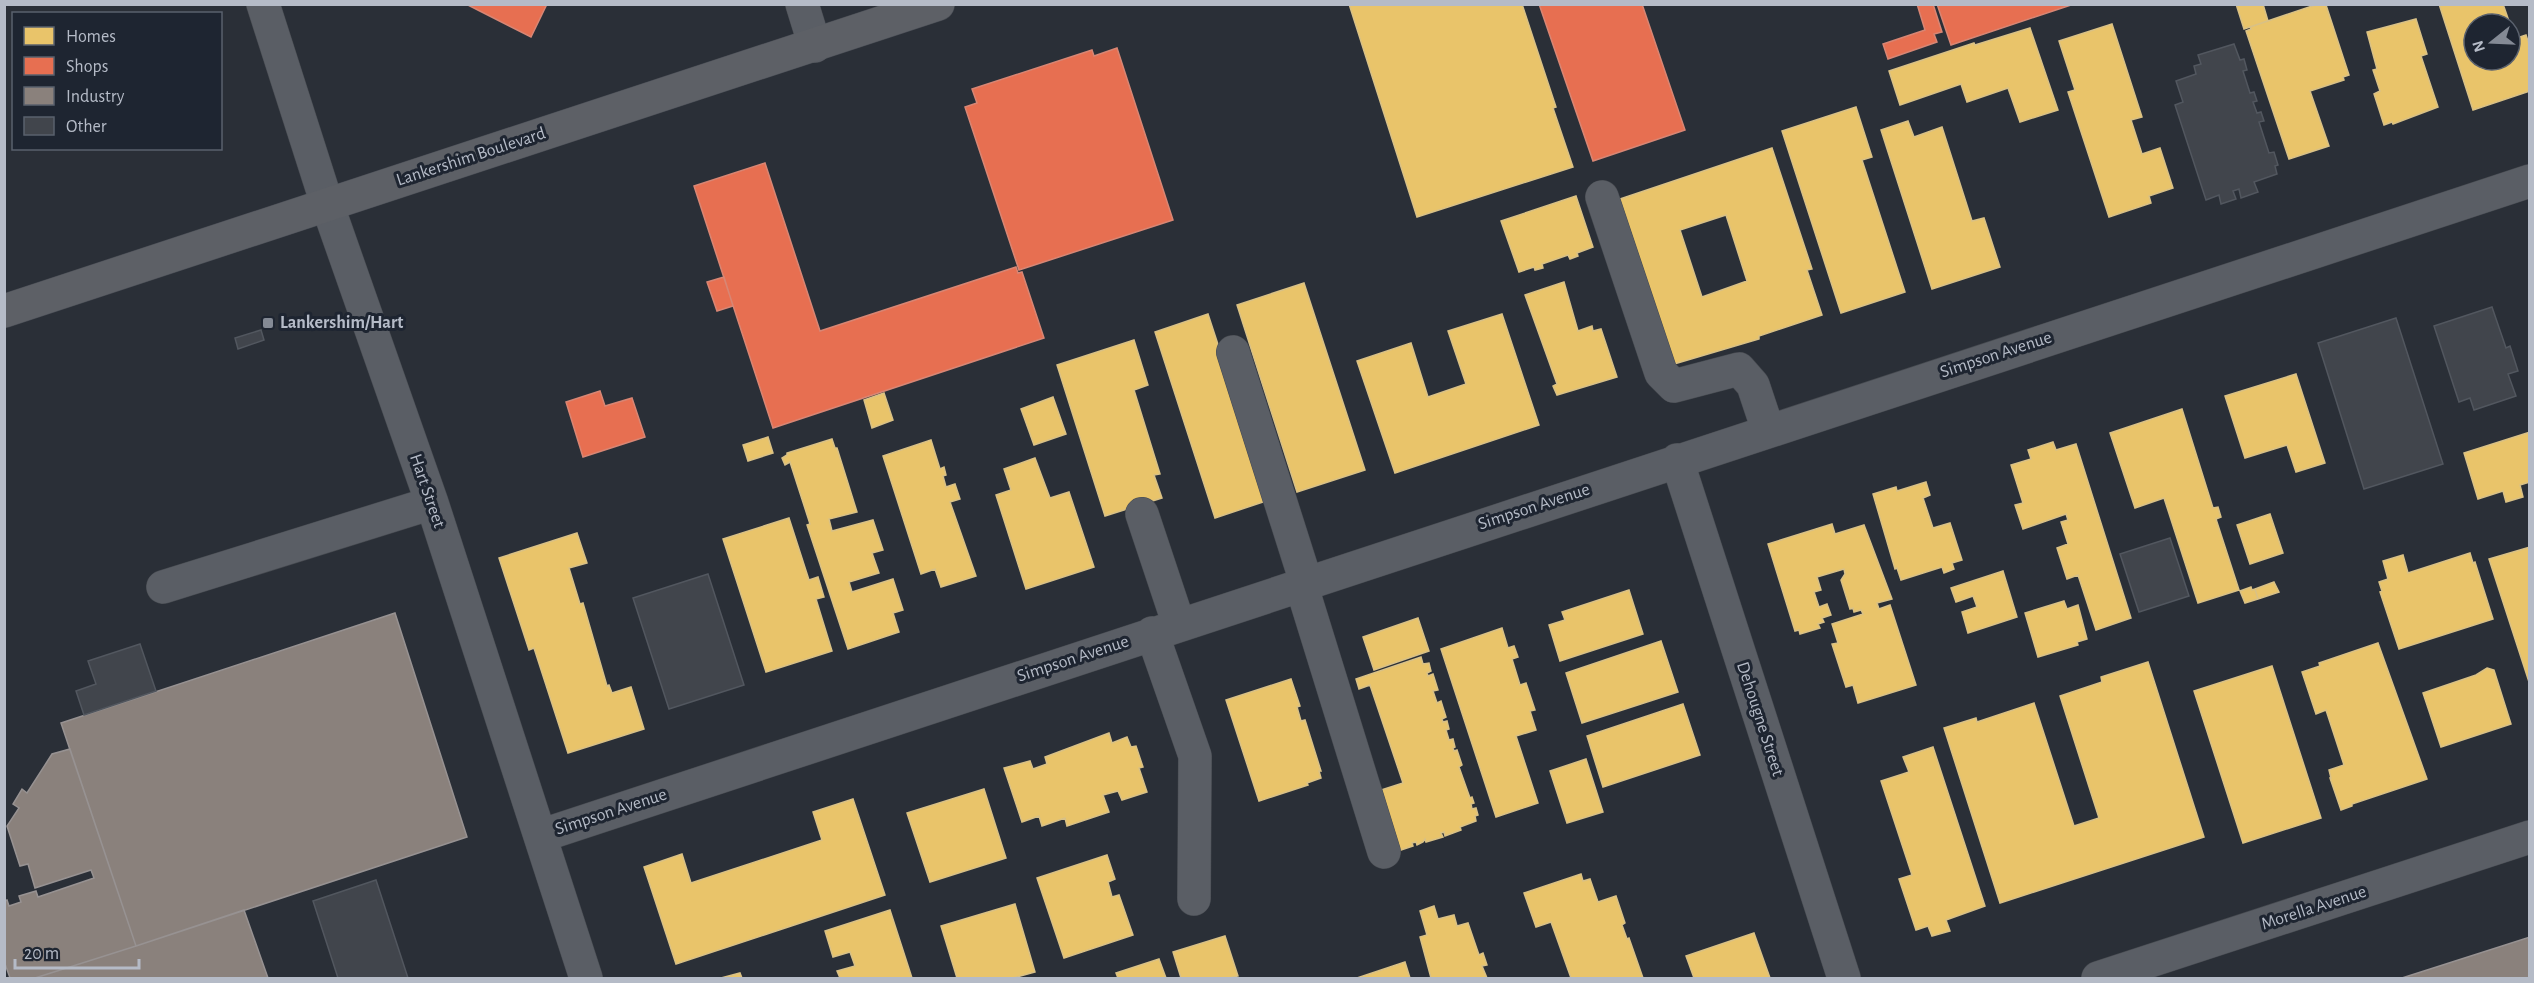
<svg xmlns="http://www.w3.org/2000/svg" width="2534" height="983" font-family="'Alegreya Sans',sans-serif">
	<rect width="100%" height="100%" fill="#2a2f37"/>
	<!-- homes -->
	<path fill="#e9c46a" stroke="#d9c186" stroke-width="1.5" fill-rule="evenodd" d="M1349 4H1522L1556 107 1553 108 1573 167 1417 217Z
		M2236 4H2263L2268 21 2244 29Z
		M2318 4 2326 5 2349 75 2343 77 2344 80 2310 91 2329 146 2289 159 2246 31 2251 29 2250 27Z
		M2439 4H2503L2510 24H2474V60H2510V25L2514 39 2526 35 2530 47V91L2473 110Z
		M2416 19 2427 54 2421 56 2438 107 2393 124 2392 122 2384 125 2374 94 2380 91 2373 70 2377 69 2367 32Z
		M2112 24 2142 117 2131 120 2142 154 2160 148 2173 188 2149 196 2151 203 2109 217 2068 92 2075 90 2059 41Z
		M2030 28 2058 110 2020 122 2008 88 1967 102 1961 84 1900 105 1889 71 1974 43 1975 45Z
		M1856 107 1872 157 1862 160 1905 292 1841 313 1782 131Z
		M1908 121 1914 137 1942 127 1972 221 1984 218 2000 267 1932 289 1881 130Z
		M1772 148 1812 269 1807 270 1822 315 1759 336V339L1674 364 1617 200ZM1726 215 1747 281 1702 297 1680 230Z
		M1576 196 1593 247 1577 253 1578 256 1570 259 1568 255 1542 264 1543 268 1535 270 1534 267 1519 272 1501 221Z
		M1564 282 1578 331 1592 326 1593 331 1601 329 1617 377 1557 395 1553 386 1557 384 1525 295Z
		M1304 283 1365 470 1297 492 1237 305Z
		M1208 314 1269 500 1215 518 1155 332Z
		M1502 314 1539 425 1395 473 1357 361 1411 343 1428 397 1466 384 1448 331Z
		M1134 340 1148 385 1134 390 1160 474 1154 475 1162 498 1105 516 1057 365Z
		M2296 374 2325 463 2296 472 2287 445 2245 458 2225 396Z
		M884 393 893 420 872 428 864 400Z
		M1053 397 1066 434 1034 445 1021 409Z
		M2182 409 2213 508 2218 507 2221 517 2216 519 2239 590 2198 603 2164 498 2135 508 2110 433Z
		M2530 432V482L2520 485 2523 497 2506 502 2503 491 2478 499 2464 453Z
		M768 437 773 453 748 461 743 445Z
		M832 439 835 448H837L857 512 829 519 832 531 873 520 883 550 872 553 879 573 849 582 852 592 893 579 903 610 893 613 899 632 848 649 807 525 810 524 790 462 785 465 782 458 787 455V453Z
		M931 440 940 469 944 467 946 475 943 476 946 487 955 484 960 499 950 502 976 576 941 587 935 569 921 574 883 456Z
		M2053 442 2056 450 2076 444 2131 618 2096 630 2078 575 2067 579 2057 548 2068 544 2061 522 2068 520 2066 514 2023 529 2015 505 2023 503 2011 465 2031 459 2028 450Z
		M1035 458 1050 498 1069 492 1094 567 1026 589 996 495 1011 490 1004 469Z
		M1926 482 1930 495 1923 498 1933 528 1950 523 1962 560 1952 563 1954 569 1944 573 1942 567 1901 580 1897 568 1895 569 1873 494 1896 487 1897 491Z
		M2270 514 2283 553 2250 564 2237 525Z
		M789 518 809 580 818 577 824 597 816 599 832 651 766 672 723 539Z
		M1832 524 1835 534 1864 525 1892 599 1877 603 1879 609 1890 605 1916 685 1858 703 1853 685 1846 687 1832 644 1838 643 1832 624 1863 614 1861 610 1854 612 1853 608 1850 609 1841 580 1845 574 1844 569 1817 577 1821 590 1814 592 1819 607 1827 604 1831 615 1822 618 1824 622 1818 624 1820 628 1800 634 1799 630 1795 631 1768 544Z
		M577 533 587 563 569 568 580 604 583 603 607 686 609 685 612 693 631 687 644 729 568 753 534 648 529 650 499 558Z
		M2530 547V685L2489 559Z
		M2470 553 2473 563 2475 562 2493 619 2399 649 2380 592 2382 591 2379 582 2388 579 2383 561 2403 555 2408 573Z
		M2003 571 2017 617 1968 633 1962 612 1977 607 1973 596 1956 602 1951 588Z
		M2274 582 2279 592 2258 599 2255 589Z
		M2251 587 2252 590 2255 589 2258 599 2245 603 2240 591Z
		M1629 590 1643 634 1560 661 1549 625 1565 620 1562 612Z
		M2064 601 2067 609 2078 605 2087 639 2077 642 2078 645 2038 657 2025 613Z
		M1418 618 1429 651 1374 670 1363 637Z
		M1502 628 1508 648 1514 646 1518 657 1512 659 1520 685 1526 683 1535 710 1530 711 1536 730 1516 736 1538 803 1496 817 1441 649Z
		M1661 641 1678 692 1582 723 1566 673Z
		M2378 643 2427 779 2352 804V806L2341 810 2330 778H2331L2329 770 2344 765 2326 710 2316 714 2302 672 2320 666 2319 663Z
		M1421 657 1423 664 1429 663 1431 671 1427 673 1428 676 1433 674 1438 690 1433 691 1437 703 1441 701 1446 717 1442 719 1443 722 1447 721 1449 729 1446 730 1449 740 1453 739 1455 747 1453 748 1454 751 1457 750 1462 765 1459 767 1470 798 1472 797 1474 803 1471 804 1472 809 1476 808 1478 815 1475 816 1476 821 1460 827 1461 830 1445 836 1444 832 1441 833 1443 837 1426 842 1425 839 1423 842 1417 845 1416 842 1412 843 1413 846 1398 851 1375 792 1403 783 1370 685 1359 689 1356 679Z
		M2148 662 2204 837 2000 903 1944 728 1976 718 1977 722 2034 703 2074 826 2099 818 2060 696 2102 682 2101 677Z
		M2272 666 2321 818 2243 843 2194 691Z
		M2487 668 2494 670 2511 724 2441 747 2423 693 2476 675Z
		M1291 679 1300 706 1297 707 1301 721 1305 720 1321 771H1319L1321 778 1307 783 1308 785 1259 801 1226 700Z
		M1683 704 1700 755 1603 787 1587 736Z
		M1109 733 1112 743 1127 737 1131 747 1136 746 1143 767 1139 768 1147 792 1122 800 1118 791 1103 795 1109 812 1067 826 1065 818 1042 826 1039 816 1022 822 1004 768 1030 761 1033 769 1047 764 1045 757Z
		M1933 747 1985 906 1946 920 1950 931 1932 936 1928 926 1916 930 1899 879 1912 875 1881 781 1909 772 1903 757Z
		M1586 759 1603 812 1567 823 1550 771Z
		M984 789 1006 858 930 882 907 813Z
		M853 799 885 895 676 964 644 867 682 854 691 883 822 840 813 812Z
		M1107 855 1115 879 1108 882 1112 897 1119 895 1133 935 1064 958 1037 878Z
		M1581 874 1583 881 1590 879 1598 902 1616 896 1625 923 1622 925 1627 939 1629 938 1643 978H1571L1551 922 1536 927 1524 893Z
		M1015 904 1035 972 1013 978H957L941 926Z
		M1434 906 1438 919 1454 915 1457 926 1468 923 1479 955 1483 953 1487 965 1482 966 1487 978H1431L1420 937 1427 935 1420 911Z
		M890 910 912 978H840L837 971 855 966 850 952 833 957 825 931Z
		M1754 933 1770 978H1694L1686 956Z
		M1225 936 1238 976 1228 978H1181L1173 952Z
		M1159 959 1166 978H1118L1116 973Z
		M1405 962 1410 978H1357Z
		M740 973 742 978H721Z"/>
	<!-- shops -->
	<path fill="#e76f51" stroke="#d88674" stroke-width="1.5" d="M466 4H547L531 37Z
		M1539 4H1642L1685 130 1593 161Z
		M1917 4H1933L1942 32 1934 34 1937 42 1888 59 1883 44 1925 30Z
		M1937 4H2074L1951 45Z
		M1117 48 1173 220 1019 270 965 107 977 103 972 89 1092 50 1094 56Z
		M765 163 820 331 1016 267 1018 273 1022 272 1044 338 773 428 694 186Z
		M724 277 733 306 717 311 707 282Z
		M600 391 605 406 632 398 645 437 583 457 566 402Z"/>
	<!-- industry -->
	<path fill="#8a817c" stroke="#979292" stroke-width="1.5" d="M395 613 467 837 136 946 61 723Z
		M70 749 136 946 35 978H10L4 961V901L7 900 9 906 21 902 19 896 36 891 38 897 94 878 91 870 35 888 28 864 20 866 7 826 19 808 13 804 22 789 27 793 52 754Z
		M244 910 268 978H35L136 946Z
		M2530 937V978H2402Z"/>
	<!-- building -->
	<path fill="#41454c" stroke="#52575f" stroke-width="1.5" d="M2234 44 2240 60 2244 59 2247 70 2243 71 2250 93 2254 92 2257 101 2253 102 2257 113 2261 112 2264 121 2259 122 2269 153 2274 152 2278 165 2275 166 2277 174 2254 182 2258 192 2241 198 2239 189 2233 191 2236 199 2221 204 2219 195 2206 200 2175 105 2183 102 2176 81 2196 74 2194 66 2201 64 2198 55Z
		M2492 307 2506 348 2510 346 2518 371 2508 374 2516 396 2474 410 2470 398 2459 402 2434 326Z
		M2396 318 2443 464 2364 489 2318 343Z
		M261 330 264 340 238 349 235 338Z
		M2170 538 2189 596 2139 612 2120 554Z
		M708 574 744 685 669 709 633 598Z
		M140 644 156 691 84 715 76 691 96 684 88 661Z
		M376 880 408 978H338L313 901Z"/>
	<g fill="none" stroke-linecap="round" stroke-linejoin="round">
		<defs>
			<path id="minor" d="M263 4 327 204 432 503 586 978
				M802 4 815 46
				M1602 197 1661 373 1674 386 1739 369 1753 385 1768 430
				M1233 352 1306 582
				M1677 460 1844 978
				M1142 514 1179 625
				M1301 584 1384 852
				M163 587 432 503
				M1152 633 1195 756 1194 899
				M540 836 2530 181
				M2098 978 2530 837"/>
			<path id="major" d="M4 311 938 4"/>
		</defs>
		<!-- minor casing -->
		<use href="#minor" stroke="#464a50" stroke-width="34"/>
		<!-- major casing -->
		<use href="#major" stroke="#484c54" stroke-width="34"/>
		<!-- minor -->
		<use href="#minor" stroke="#5a5e65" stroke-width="33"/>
		<!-- major -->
		<use href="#major" stroke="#5d6066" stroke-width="33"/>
	</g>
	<!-- markers -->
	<rect fill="#848a95" stroke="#1e2531" stroke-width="2" x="262" y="317" width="12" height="12" rx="3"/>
	<g text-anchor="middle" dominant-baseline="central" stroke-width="6" stroke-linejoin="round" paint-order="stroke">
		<!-- street labels -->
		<g font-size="18" fill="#b5bbc7" stroke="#1e2531">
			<text transform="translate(471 157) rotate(-18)">Lankershim Boulevard</text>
			<text transform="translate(1996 355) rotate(-18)">Simpson Avenue</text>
			<text transform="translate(427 491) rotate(71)">Hart Street</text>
			<text transform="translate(1534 507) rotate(-18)">Simpson Avenue</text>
			<text transform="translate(1073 659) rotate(-18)">Simpson Avenue</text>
			<text transform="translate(1760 719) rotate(72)">Dehougne Street</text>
			<text transform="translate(611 812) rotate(-18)">Simpson Avenue</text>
			<text transform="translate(2314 908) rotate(-18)">Morella Avenue</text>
		</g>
		<!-- poi labels -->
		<g font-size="18" font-weight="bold" fill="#b5bbc7" stroke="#1e2531" text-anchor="start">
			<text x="280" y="323">Lankershim/Hart</text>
		</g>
	</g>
	<!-- border -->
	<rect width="2534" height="983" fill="none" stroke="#b5bbc7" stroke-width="12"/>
	<!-- legend -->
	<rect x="12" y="12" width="210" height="138" fill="#1e2531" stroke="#5a616d" stroke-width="1.5"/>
	<rect x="24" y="27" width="30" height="18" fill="#e9c46a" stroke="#5a616d" stroke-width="1.5"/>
	<text x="66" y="42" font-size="18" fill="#b5bbc7">Homes</text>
	<rect x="24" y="57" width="30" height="18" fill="#e76f51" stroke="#5a616d" stroke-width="1.5"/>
	<text x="66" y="72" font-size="18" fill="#b5bbc7">Shops</text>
	<rect x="24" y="87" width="30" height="18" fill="#8a817c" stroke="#5a616d" stroke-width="1.5"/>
	<text x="66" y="102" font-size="18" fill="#b5bbc7">Industry</text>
	<rect x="24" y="117" width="30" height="18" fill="#41454c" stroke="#5a616d" stroke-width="1.5"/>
	<text x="66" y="132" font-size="18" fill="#b5bbc7">Other</text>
	<!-- north arrow -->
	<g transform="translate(2492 42) rotate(252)"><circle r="28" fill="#1e2531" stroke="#5a616d" stroke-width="1.5"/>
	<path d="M0-4.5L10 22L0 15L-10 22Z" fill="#848a95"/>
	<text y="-9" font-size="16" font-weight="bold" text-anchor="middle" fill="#b5bbc7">N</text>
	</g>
	<!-- scale -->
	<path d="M15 959v9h124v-9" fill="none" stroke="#b5bbc7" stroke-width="3"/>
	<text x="24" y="959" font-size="18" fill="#b5bbc7" stroke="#1e2531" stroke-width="4.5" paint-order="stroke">20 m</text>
</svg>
